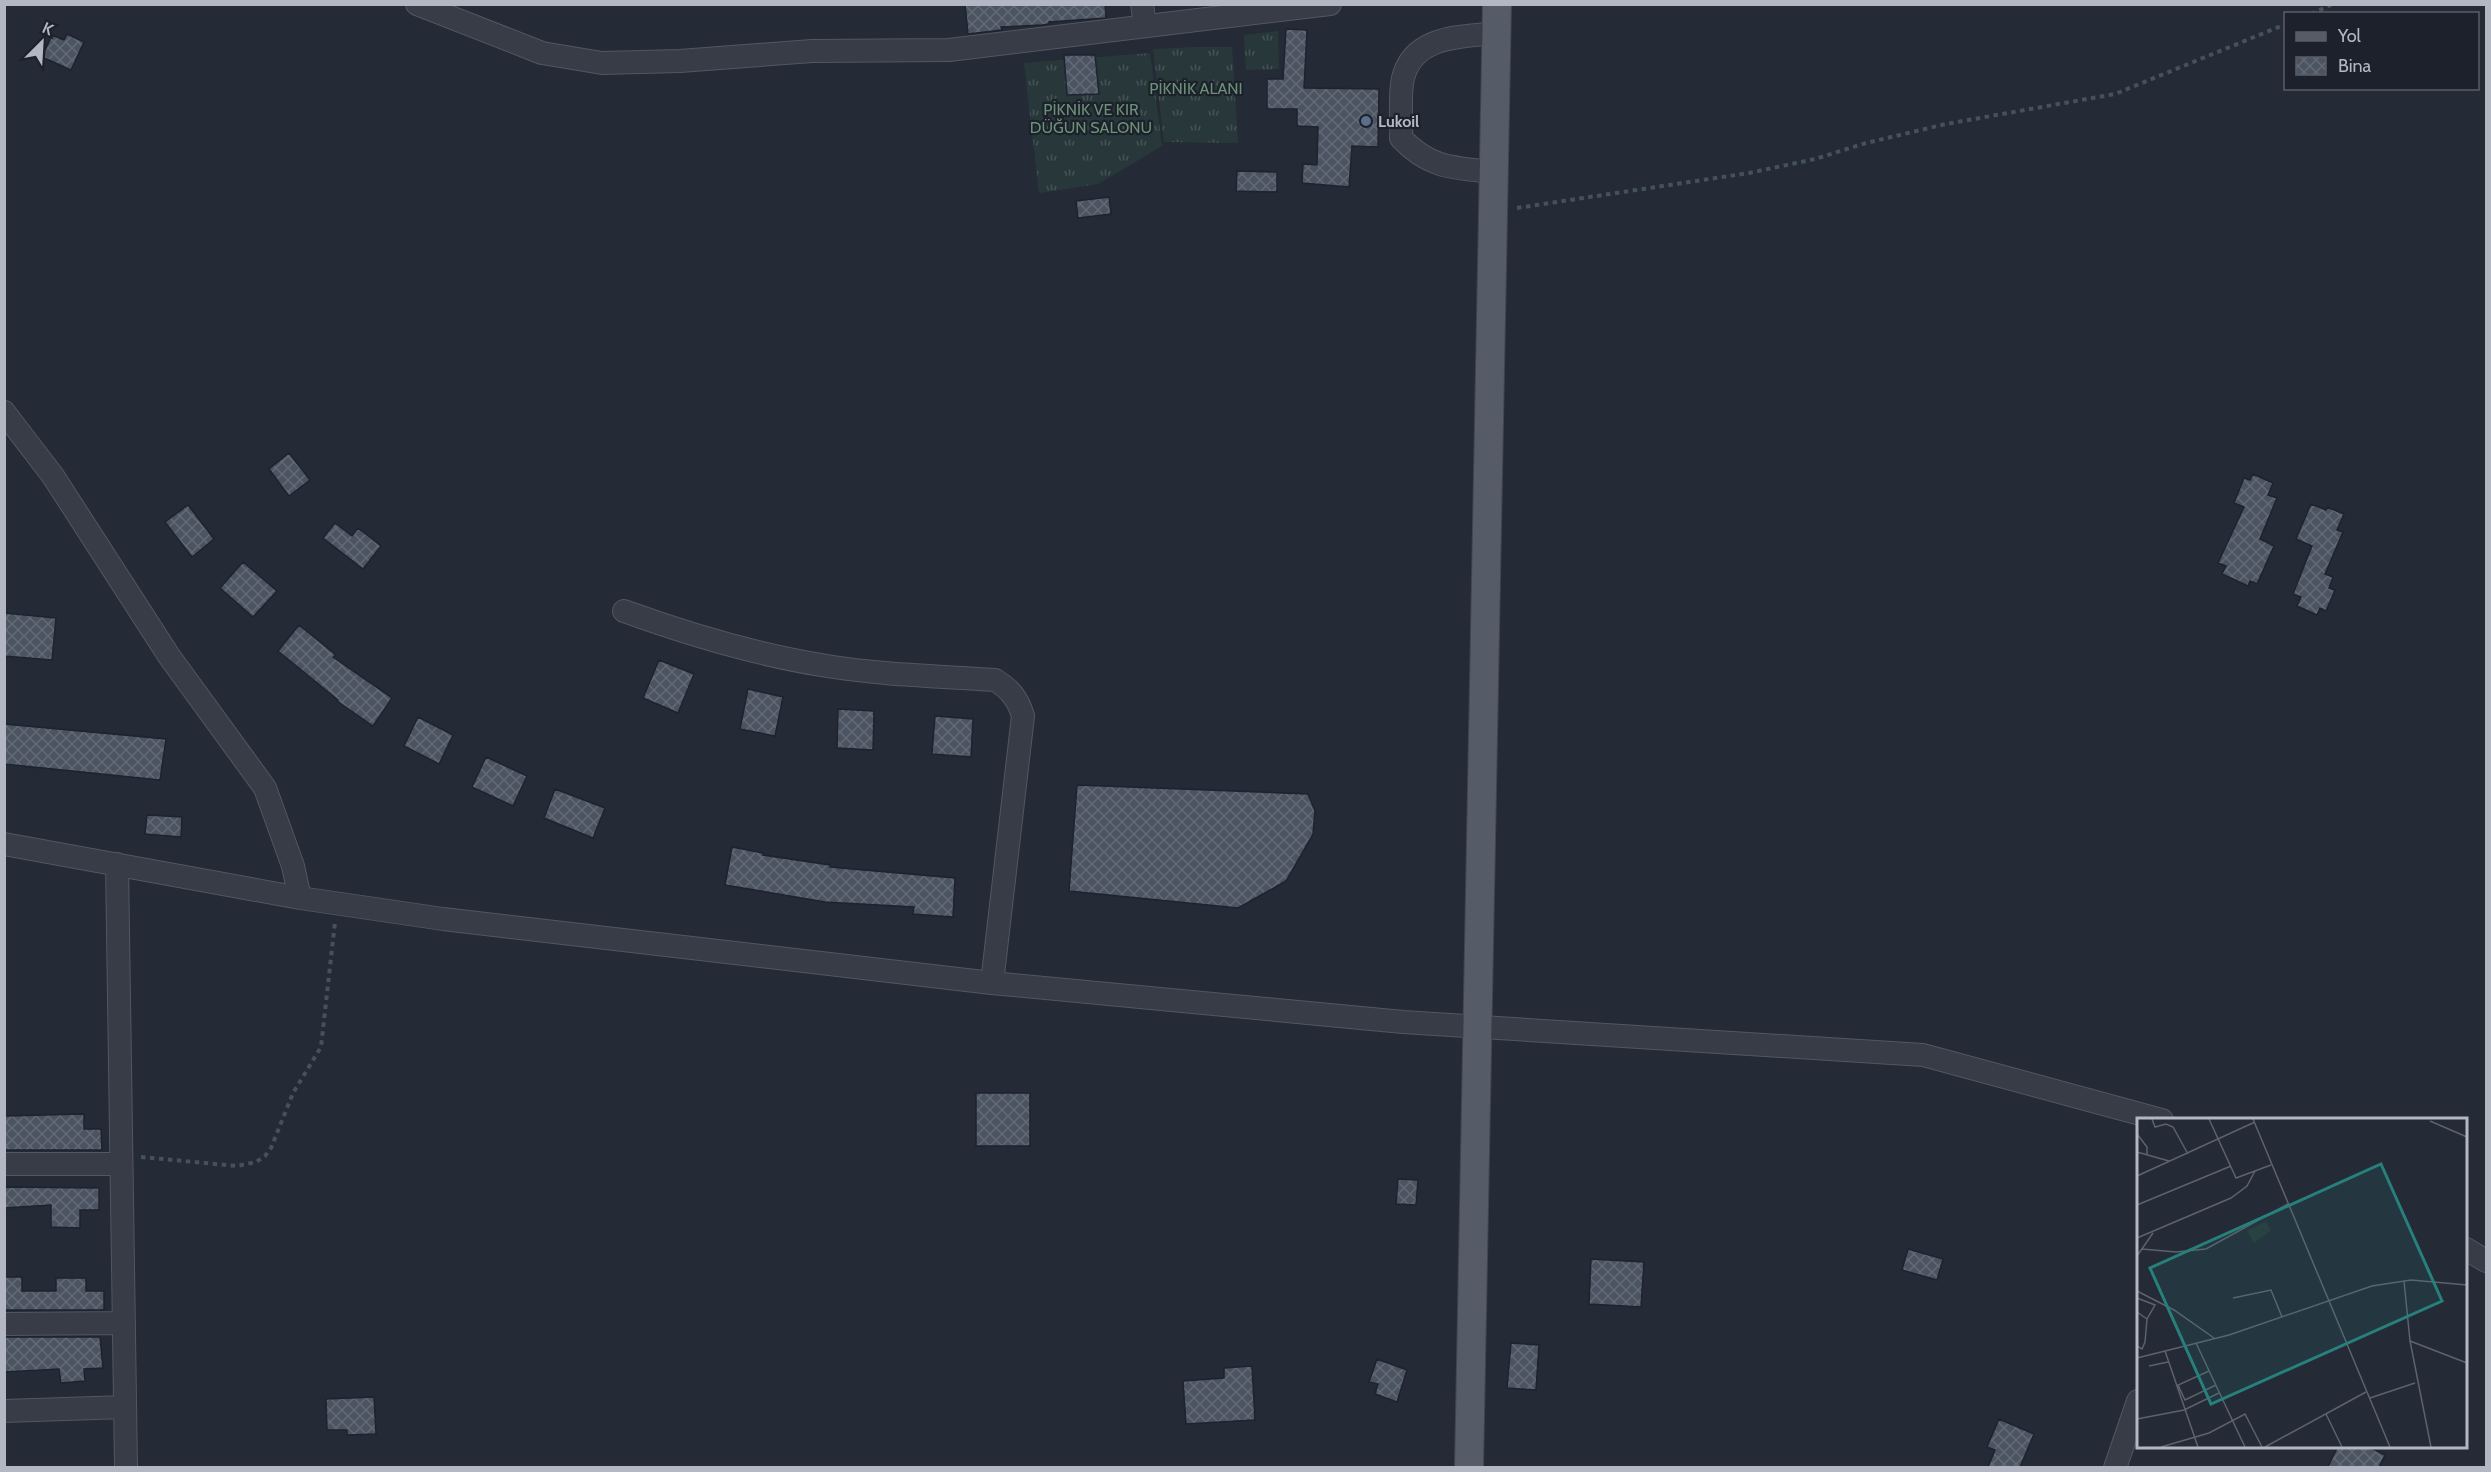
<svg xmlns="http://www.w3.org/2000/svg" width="2491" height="1472" font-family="Cabin,sans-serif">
	<defs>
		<pattern id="grass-tufts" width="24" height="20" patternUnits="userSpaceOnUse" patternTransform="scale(1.5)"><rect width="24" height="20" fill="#28383a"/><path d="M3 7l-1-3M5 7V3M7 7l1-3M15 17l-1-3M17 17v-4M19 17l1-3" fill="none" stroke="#455355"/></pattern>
		<pattern id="building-cross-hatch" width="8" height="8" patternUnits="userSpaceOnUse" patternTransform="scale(1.5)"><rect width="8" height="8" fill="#4c5462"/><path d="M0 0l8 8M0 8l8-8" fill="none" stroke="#636a77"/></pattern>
	</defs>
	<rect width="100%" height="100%" fill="#242a36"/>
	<!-- grass -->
	<path fill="url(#grass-tufts)" d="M1278 31 1279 69 1246 70 1244 35Z
		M1196 47H1232L1238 143 1164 142 1153 49Z
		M1150 53 1162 146 1098 184 1039 193 1024 63Z"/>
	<!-- building -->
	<path fill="url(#building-cross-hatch)" stroke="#1e232e" stroke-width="1.5" d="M965 4H1105L1106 18 1049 22V24L1042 25 1001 27 1002 30 968 34Z
		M1286 29 1307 30 1304 88 1379 89 1378 147 1352 146 1349 187 1302 183 1303 164 1317 165 1318 127 1297 126V109H1267V79H1283Z
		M67 34 84 42 71 70 42 57 52 35 64 40Z
		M1064 55H1095L1099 94 1067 95Z
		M1237 171 1277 172V192L1236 191Z
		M1109 197 1111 214 1078 218 1076 201Z
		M289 453 310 480 289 496 269 469Z
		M2253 474 2273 483 2268 495 2277 498 2260 539 2274 546 2257 584 2250 581 2248 586 2222 574 2226 566 2218 563 2244 507 2234 503 2244 478 2250 480Z
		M2311 504 2326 510 2327 507 2344 514 2337 530 2343 532 2325 574 2333 577 2329 588 2335 590 2326 611 2320 608 2317 615 2297 606 2301 597 2293 594 2312 546 2296 539Z
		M188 505 214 539 192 557 165 522Z
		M335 523 352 536 358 528 381 546 363 569 323 538Z
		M243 562 277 591 253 617 220 588Z
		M4 613 56 618 52 660 4 656Z
		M299 625 336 655 333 657 392 698 373 726 337 701 338 700 278 651Z
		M659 660 694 674 678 713 643 698Z
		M748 689 783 697 775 736 740 729Z
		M838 709 874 711 873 750 837 748Z
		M935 716 973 719 971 757 932 754Z
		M418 717 453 735 439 764 404 746Z
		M4 724 166 739 160 780 4 764Z
		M486 757 527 776 513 806 472 787Z
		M1077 785 1308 794 1315 811 1313 834 1286 881 1238 908 1069 891Z
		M555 789 605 808 593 838 544 818Z
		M147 815 182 817 181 837 145 834Z
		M732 847 763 853V855L830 865V867L955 878 953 917 913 914 914 907 825 902 725 885Z
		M976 1093H1030V1146H976Z
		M84 1114V1129H101L102 1150H4V1116Z
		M1398 1179 1418 1180 1416 1205 1396 1204Z
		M4 1187 99 1188V1210H80V1228L51 1227V1205L4 1208Z
		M1908 1249 1943 1259 1937 1280 1902 1270Z
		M1591 1259 1644 1262 1641 1307 1589 1304Z
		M4 1277H22V1291H56V1278H86V1291H104V1310H4Z
		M4 1337H100L103 1368 84 1369 85 1381 61 1383 59 1369 4 1372Z
		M1511 1343 1539 1345 1536 1390 1507 1388Z
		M1377 1359 1407 1370 1397 1402 1375 1394 1378 1384 1369 1382Z
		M1252 1366 1255 1420 1186 1424 1183 1381 1224 1378V1368Z
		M374 1397 376 1434 347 1435V1430H327L326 1399Z
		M1999 1419 2034 1434 2020 1467H1988L1995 1450 1987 1447Z
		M2338 1446H2367L2385 1455 2379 1467H2328Z"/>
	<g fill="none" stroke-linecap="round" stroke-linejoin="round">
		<defs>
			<path id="minor" d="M417 4 542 53 602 63 680 61 812 51 949 50 1330 4
				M1142 4 1145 26
				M1494 172C1455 168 1430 169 1401 138 1402 119 1399 96 1403 78 1414 35 1461 37 1496 33
				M4 412 53 476 169 656 265 788 293 866 300 898
				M624 611C690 635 757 655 827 666 882 675 939 676 995 680 1010 689 1018 699 1023 716L992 983
				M4 844 300 898 443 919 992 983 1403 1022 1923 1055 2162 1120
				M117 864 126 1468
				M4 1164H121
				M2466 1249 2486 1261
				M4 1324 124 1323
				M4 1411 125 1407
				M2115 1468 2138 1401"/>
			<path id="major" d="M1469 1468 1497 4"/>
		</defs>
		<!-- minor casing -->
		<use href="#minor" stroke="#525762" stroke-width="24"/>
		<!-- major casing -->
		<use href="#major" stroke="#404550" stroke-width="30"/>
		<!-- path -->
		<path stroke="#455357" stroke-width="4" stroke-dasharray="4.5 4.5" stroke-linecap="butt" d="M2311 14 2333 4
			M1517 208 1749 173 1815 159 1866 143 1946 124 2115 94 2286 24
			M141 1157 237 1166 256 1162 265 1156 271 1148 293 1093 321 1047 335 922"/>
		<!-- minor -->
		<use href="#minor" stroke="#373c47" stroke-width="22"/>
		<!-- major -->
		<use href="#major" stroke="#555b67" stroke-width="28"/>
	</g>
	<!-- markers -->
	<circle fill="#5c6f8a" stroke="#1c212b" stroke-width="2" cx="1366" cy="121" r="6"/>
	<g text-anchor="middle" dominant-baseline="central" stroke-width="4.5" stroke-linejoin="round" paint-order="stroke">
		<!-- park labels -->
		<g font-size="16" fill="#6c9177" stroke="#1c212b">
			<text x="1196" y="88">PİKNİK ALANI</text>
			<text x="1091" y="109">PİKNİK VE KIR<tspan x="1091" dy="18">DÜĞUN SALONU</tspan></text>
		</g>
		<!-- poi labels -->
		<g font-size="16" font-weight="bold" fill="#b2b7c3" stroke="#1c212b" text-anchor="start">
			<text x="1378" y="121">Lukoil</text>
		</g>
	</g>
	<!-- overview -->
	<g transform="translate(2137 1118)">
		<rect width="330" height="330" fill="#242a36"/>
		<path d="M129 103 134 112 117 125 110 113Z" fill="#28383a"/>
		<path fill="none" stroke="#5d626e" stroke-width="1.5" d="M15 1 18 9 29 6 36 9 51 36M72 1 99 60 134 47M116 1 253 329M293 3 330 19M0 16 10 29V37M0 34 32 43M0 58 118 4M0 87 94 48M0 120 94 80 110 68 118 53M5 131 39 134 69 131 151 86M0 138 16 115M267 163 273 223M0 173 37 192 77 220M0 180 18 187 10 201 0 194M96 180 134 172 145 199M59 225 108 329M0 228 5 231 8 224 10 201M28 233 61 329M0 240 92 217 235 168 274 162 330 167M12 248 31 244M72 253 41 267 48 282 79 267M233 280 278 265M189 296 205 329M0 301 47 292 82 275M24 329 72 315 108 296 125 329M128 329 229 274M294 329 273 223 330 245"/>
		<path fill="#27807b" fill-opacity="0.15" stroke="#27807b" stroke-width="3" d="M244 46 305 183 74 286 13 150Z"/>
		<rect width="330" height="330" fill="none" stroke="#b2b7c3" stroke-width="3"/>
	</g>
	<!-- border -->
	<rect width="2491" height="1472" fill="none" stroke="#b2b7c3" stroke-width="12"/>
	<!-- legend -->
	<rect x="2284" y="12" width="195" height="78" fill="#1c212b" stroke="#585d68" stroke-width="1.5"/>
	<rect x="2296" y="32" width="30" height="9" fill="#555b67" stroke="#585d68" stroke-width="1.5"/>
	<text x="2338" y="42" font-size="18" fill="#b2b7c3">Yol</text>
	<rect x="2296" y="57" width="30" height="18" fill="url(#building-cross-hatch)" stroke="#585d68" stroke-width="1.5"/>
	<text x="2338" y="72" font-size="18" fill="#b2b7c3">Bina</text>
	<!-- north arrow -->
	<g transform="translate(42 42) rotate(24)" stroke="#1c212b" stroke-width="4.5" paint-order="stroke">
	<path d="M0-4.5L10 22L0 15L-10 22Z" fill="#b2b7c3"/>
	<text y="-9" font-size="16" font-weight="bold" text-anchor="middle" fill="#b2b7c3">K</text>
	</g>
</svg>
